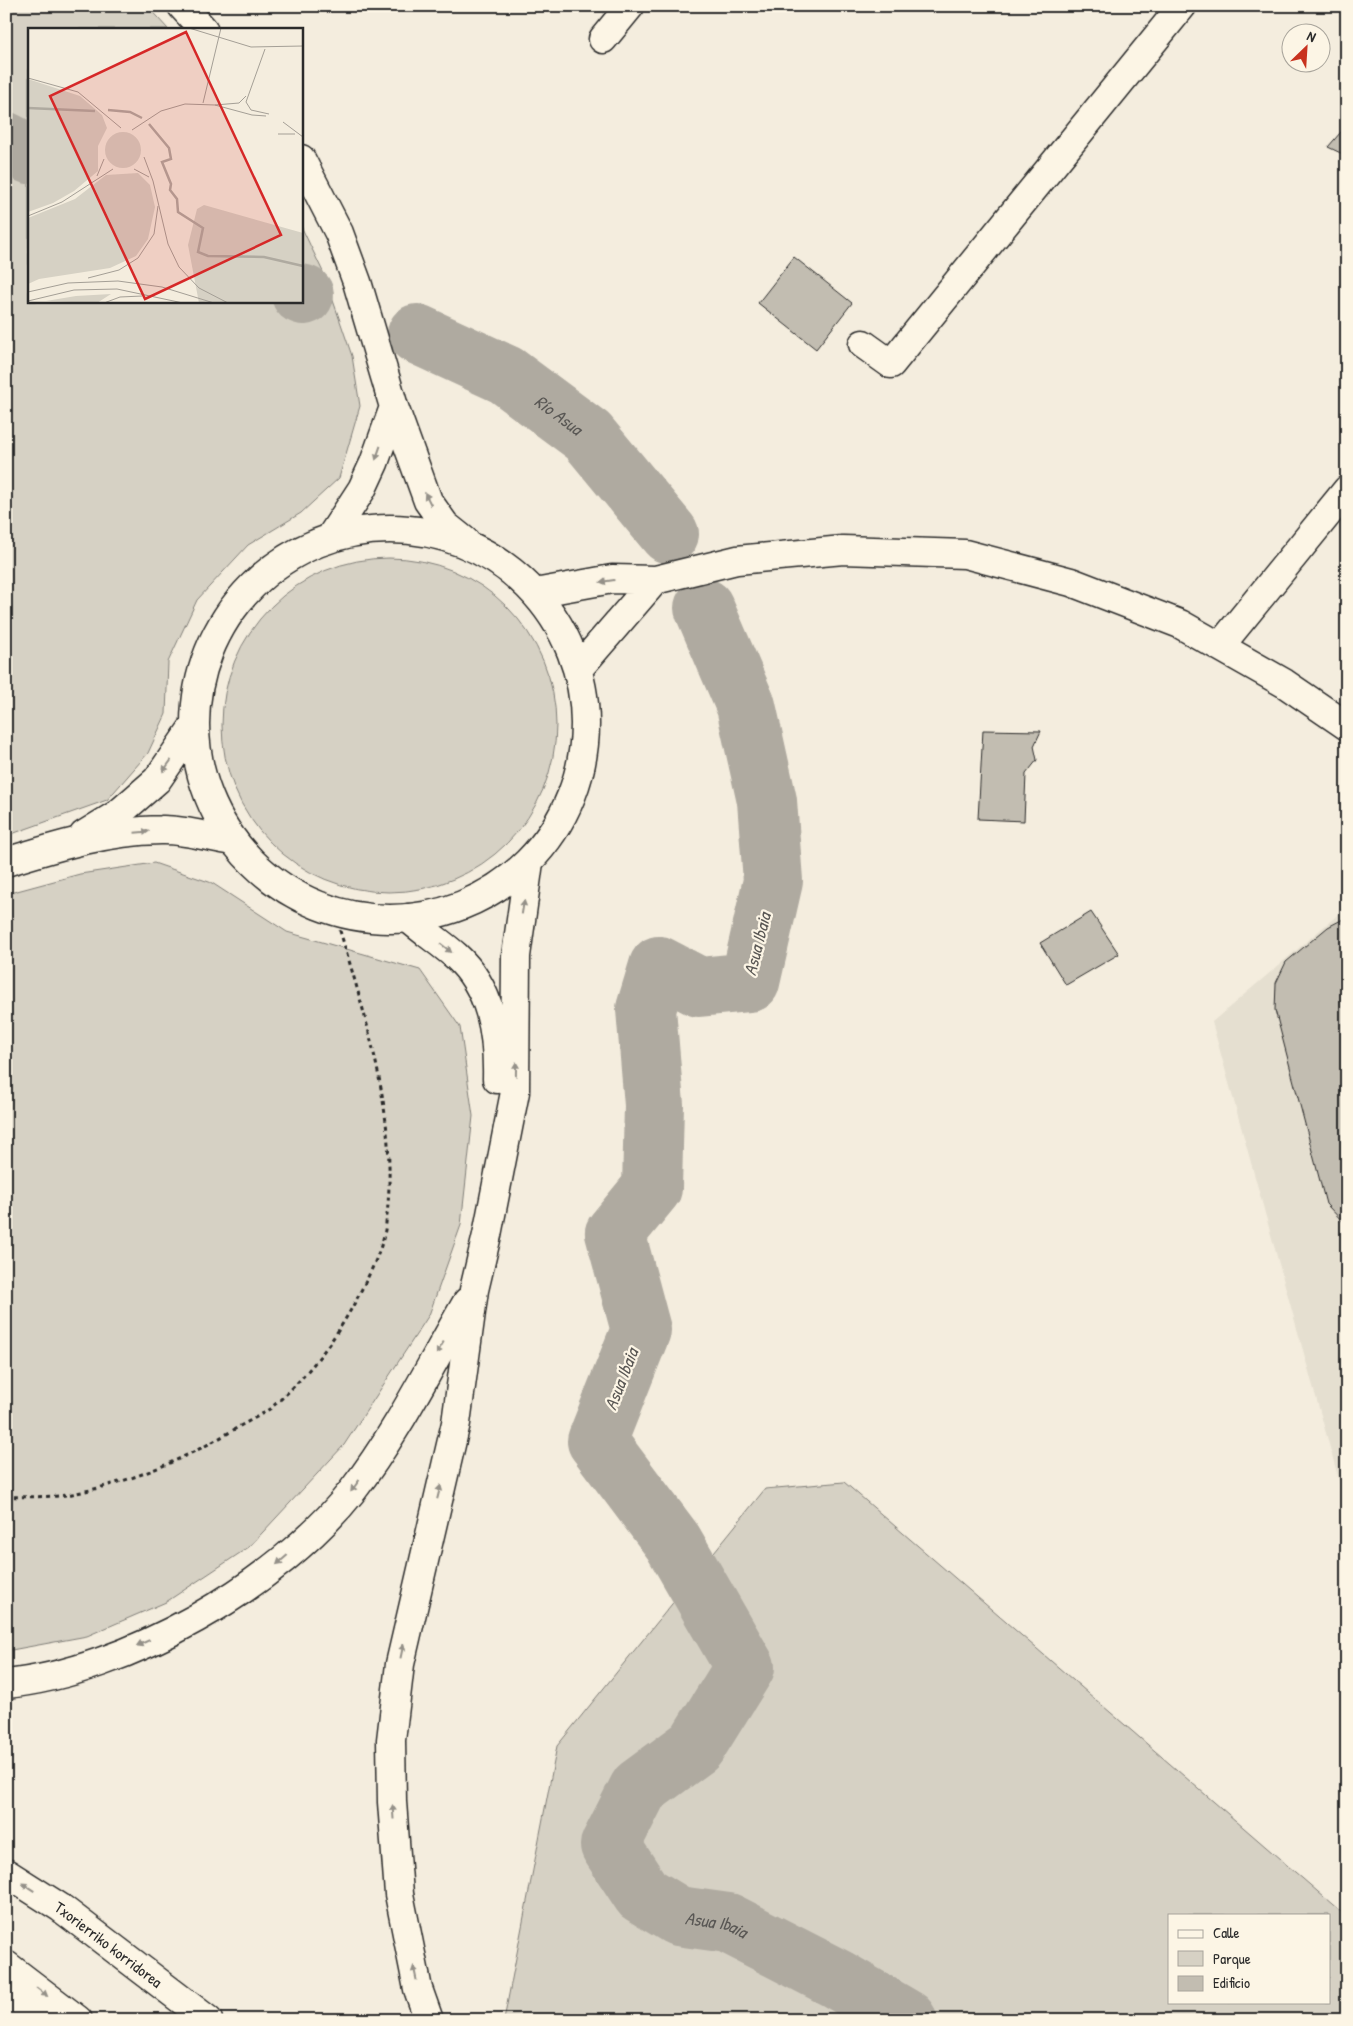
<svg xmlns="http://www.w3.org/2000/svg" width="1353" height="2026" font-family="'Patrick Hand',sans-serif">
	<rect width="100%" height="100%" fill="#f4edde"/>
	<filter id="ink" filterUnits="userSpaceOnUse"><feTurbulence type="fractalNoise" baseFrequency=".02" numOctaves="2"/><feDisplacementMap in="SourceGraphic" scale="10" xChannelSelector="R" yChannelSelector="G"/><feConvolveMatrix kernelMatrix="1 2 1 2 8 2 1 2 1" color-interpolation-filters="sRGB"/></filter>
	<g filter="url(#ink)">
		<!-- built -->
		<path fill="#e5dfd0" d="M1347 907V1509L1212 1022Z"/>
		<!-- green -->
		<path fill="#d6d1c4" stroke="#807e78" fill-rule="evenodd" d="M6 6H147L168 29H29V301H301V226L324 274 352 356 360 406 339 478 301 513 248 545 197 600 168 662 166 714 148 753 107 800 6 836Z
			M222 725a167 167 0 1 1 334 0a167 167 0 1 1-334 0Z
			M154 863 212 883 287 932 420 970 460 1027 473 1116 461 1225 429 1315 344 1445 249 1547 166 1602 87 1636 6 1651V894L80 874Z
			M844 1482 1347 1917V2020H504L557 1746 765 1489ZM1169 1915H1329V2002H1169Z"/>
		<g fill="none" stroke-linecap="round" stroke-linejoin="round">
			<!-- river -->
			<g stroke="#afaaa0" stroke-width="60">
				<path d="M6 142 29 154"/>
				<path d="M301 294 304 295"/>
				<path id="s1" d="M417 334 506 375 588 436 669 534"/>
				<path id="s2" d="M704 608 746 706 767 801 773 881 750 982 699 987 659 966 646 1009 654 1105 652 1188 615 1233 641 1330 597 1441 673 1542 745 1667 696 1746 639 1788 610 1845 642 1894 678 1916 728 1923 837 1979 907 2020"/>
			</g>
		</g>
		<!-- building -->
		<path fill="#c2bdb1" stroke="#2b2b2b" d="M1347 125V156L1328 147Z
			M794 257 852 303 816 349 758 303Z
			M983 730 1041 731 1034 746 1037 760 1026 774 1024 821 978 819Z
			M1091 912 1119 954 1066 985 1040 943Z
			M1347 917V1226L1326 1204 1275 1010 1276 983 1286 962 1328 927Z"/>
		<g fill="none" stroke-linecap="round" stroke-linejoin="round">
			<defs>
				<path id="minor" d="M182 6 203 29
					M603 39 630 6
					M301 159 339 233 357 282 394 407 428 501 445 525 465 541
					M863 344 891 364 1182 6
					M195 724a195 195 0 1 1 390 0a195 195 0 1 1-390 0Z
					M330 538 362 489 374 463 394 407
					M535 593 612 579 655 580 737 560 843 550 965 554 1071 582 1180 624 1284 683 1347 726
					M1220 646 1347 490
					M578 669 655 580"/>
				<g id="highway">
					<path d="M84 835 118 814 157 780 194 726"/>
					<path d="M6 862C57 846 107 831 161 830 184 829 211 838 234 841"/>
					<path d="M408 918C423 931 441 943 456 956 491 988 498 1034 497 1079"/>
					<path d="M6 1684C126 1672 278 1585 353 1490 396 1435 431 1364 467 1302"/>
					<path id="s3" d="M6 1873 61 1908 208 2020"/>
					<path d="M6 1965 78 2020"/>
					<path d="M6 1999 43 2020"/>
					<path d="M429 2020 418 1989 399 1894 392 1802 391 1740 400 1664 456 1423 474 1290 487 1235 515 1092 516 956 529 862"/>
				</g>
			</defs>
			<!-- minor casing -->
			<use href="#minor" stroke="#2b2b2b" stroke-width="31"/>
			<!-- highway casing -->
			<use href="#highway" stroke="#2b2b2b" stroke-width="31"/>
			<!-- path -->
			<path stroke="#2b2b2b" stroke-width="3" stroke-dasharray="4 4" stroke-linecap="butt" d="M6 1497C28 1496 52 1498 72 1494 132 1482 188 1458 240 1426 251 1420 263 1414 272 1407 305 1379 334 1341 354 1304 367 1279 383 1251 386 1223 400 1118 364 1011 334 911"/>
			<!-- minor -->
			<use href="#minor" stroke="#fcf5e5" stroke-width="28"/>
			<!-- highway -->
			<use href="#highway" stroke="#fcf5e5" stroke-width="28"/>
		</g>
		<!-- one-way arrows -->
		<defs><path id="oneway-solid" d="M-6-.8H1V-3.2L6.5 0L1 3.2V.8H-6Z" transform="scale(1.25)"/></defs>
		<g fill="#949088">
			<use href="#oneway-solid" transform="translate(378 453) rotate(109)"/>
			<use href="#oneway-solid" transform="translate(428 499) rotate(-117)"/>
			<use href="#oneway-solid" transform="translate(607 581) rotate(172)"/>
			<use href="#oneway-solid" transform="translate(167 766) rotate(126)"/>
			<use href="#oneway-solid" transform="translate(142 832) rotate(-5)"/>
			<use href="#oneway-solid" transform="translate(523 907) rotate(-81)"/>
			<use href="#oneway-solid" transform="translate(446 948) rotate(38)"/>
			<use href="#oneway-solid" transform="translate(516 1069) rotate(-89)"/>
			<use href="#oneway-solid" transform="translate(440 1348) rotate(120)"/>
			<use href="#oneway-solid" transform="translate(355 1486) rotate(126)"/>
			<use href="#oneway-solid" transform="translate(439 1492) rotate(-76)"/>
			<use href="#oneway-solid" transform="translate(282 1560) rotate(139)"/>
			<use href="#oneway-solid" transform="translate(143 1643) rotate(156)"/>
			<use href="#oneway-solid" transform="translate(402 1651) rotate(-78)"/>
			<use href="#oneway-solid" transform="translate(393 1812) rotate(-94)"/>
			<use href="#oneway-solid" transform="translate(28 1887) rotate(-147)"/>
			<use href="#oneway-solid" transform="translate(415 1973) rotate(-102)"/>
			<use href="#oneway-solid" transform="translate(42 1992) rotate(38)"/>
		</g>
	</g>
	<g text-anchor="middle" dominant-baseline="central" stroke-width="4.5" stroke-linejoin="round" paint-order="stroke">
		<!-- street labels -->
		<g font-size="16" fill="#2b2b2b" stroke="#fcf5e5">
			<text stroke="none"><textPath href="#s3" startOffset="125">Txorierriko korridorea</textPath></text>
		</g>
		<!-- water labels -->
		<g font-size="18" font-style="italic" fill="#595754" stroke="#fcf5e5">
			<text stroke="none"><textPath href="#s1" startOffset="164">Río Asua</textPath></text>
			<text transform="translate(757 944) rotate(-76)">Asua Ibaia</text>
			<text transform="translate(621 1379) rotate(-69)">Asua Ibaia</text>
			<text stroke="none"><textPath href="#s2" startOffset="1625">Asua Ibaia</textPath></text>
		</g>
	</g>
	<!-- overview -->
	<g transform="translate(28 28)">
		<rect width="275" height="275" fill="#f4edde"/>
		<path d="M0 51 52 68 74 87 79 100 70 118V143L46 163 25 175 0 184ZM77 122a18 18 0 1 1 36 0a18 18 0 1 1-36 0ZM110 145 122 157 127 179 120 211 108 228 82 240 11 251 0 256V190L47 171 78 147ZM176 177 275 205V275H171L160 217 169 181ZM83 266 69 275 18 273 48 268Z" fill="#d6d1c4"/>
		<path fill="none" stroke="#afaaa0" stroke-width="2.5" d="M0 80 67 83M80 82 102 84 114 90M121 96 141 120 143 131 134 134 143 156 142 162 149 171 150 184 175 200 170 224 180 228 236 229 275 238"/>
		<path fill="none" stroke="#a49f96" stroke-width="1" d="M161 0 223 19 275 18M237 21 218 74 223 82 241 86M0 50 50 64 93 100M175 75 193 0M187 77 211 75 218 68M255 94 275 109M104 102 133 83 157 76 187 77 224 87 238 88M250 106H267M116 129 125 153 140 216 151 239 171 260 200 275M106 141 121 149M69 148 76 131M0 188 34 174 85 141M60 250 91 242 110 230 126 206 130 178M0 264 40 255 90 253 134 259 186 275M0 273 46 262 89 261 155 275M76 275 92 269 114 268"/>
		<path fill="#d62828" fill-opacity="0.15" stroke="#d62828" stroke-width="2.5" d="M158 4 253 207 117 271 22 68Z"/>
		<rect width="275" height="275" fill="none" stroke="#2b2b2b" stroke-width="2.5"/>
	</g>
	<!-- margin -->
	<rect width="1353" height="2026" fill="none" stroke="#fcf5e5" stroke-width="25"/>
	<rect x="12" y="12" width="1328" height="2001" fill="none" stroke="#2b2b2b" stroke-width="2" filter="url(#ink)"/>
	<!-- legend -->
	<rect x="1168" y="1914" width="162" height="90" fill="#fcf5e5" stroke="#a8a49b"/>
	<rect x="1178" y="1930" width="25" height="8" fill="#fcf5e5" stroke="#a8a49b"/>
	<text x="1213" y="1938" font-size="15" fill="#2b2b2b">Calle</text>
	<rect x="1178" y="1951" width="25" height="15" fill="#d6d1c4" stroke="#a8a49b"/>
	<text x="1213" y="1964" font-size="15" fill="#2b2b2b">Parque</text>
	<rect x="1178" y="1976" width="25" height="15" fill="#c2bdb1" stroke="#a8a49b"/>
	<text x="1213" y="1988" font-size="15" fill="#2b2b2b">Edificio</text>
	<!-- north arrow -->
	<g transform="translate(1306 48) rotate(25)"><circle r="24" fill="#fcf5e5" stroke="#a8a49b"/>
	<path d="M0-4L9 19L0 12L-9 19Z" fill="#c8321e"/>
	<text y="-8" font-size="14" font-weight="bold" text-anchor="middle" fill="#2b2b2b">N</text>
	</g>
</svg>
